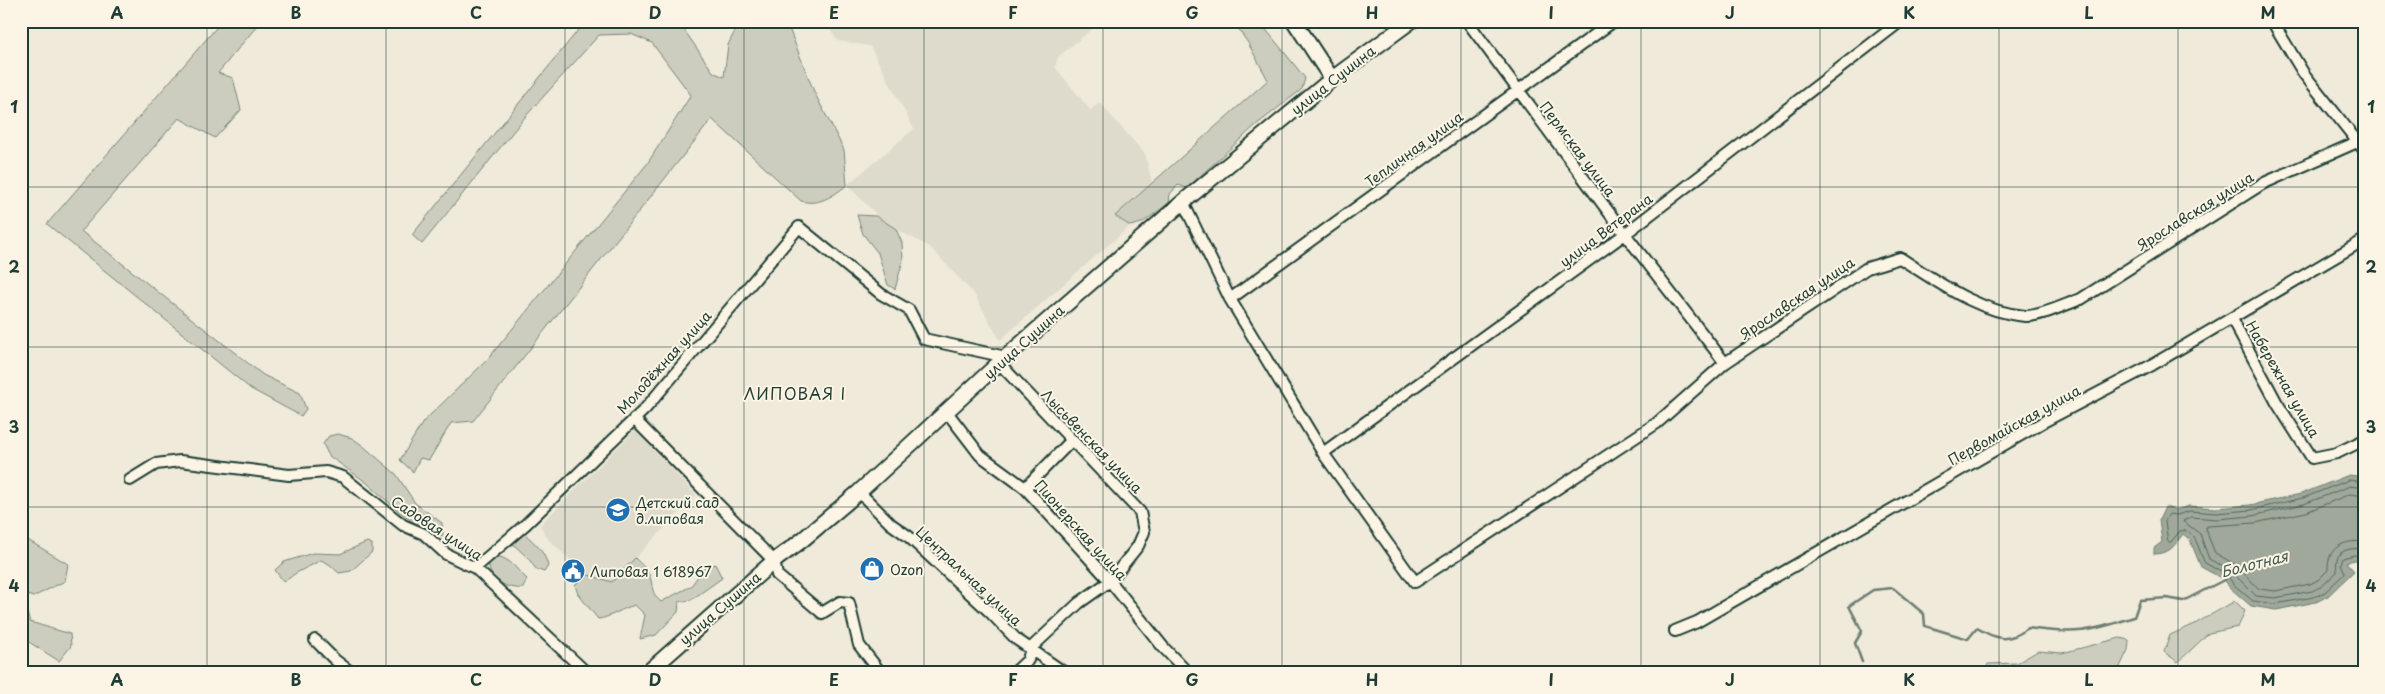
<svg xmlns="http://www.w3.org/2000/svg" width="2385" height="694" font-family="'Playpen Sans',sans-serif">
	<rect width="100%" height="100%" fill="#efeada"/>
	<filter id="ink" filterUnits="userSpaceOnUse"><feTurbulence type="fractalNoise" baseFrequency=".02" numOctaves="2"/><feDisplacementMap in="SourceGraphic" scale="10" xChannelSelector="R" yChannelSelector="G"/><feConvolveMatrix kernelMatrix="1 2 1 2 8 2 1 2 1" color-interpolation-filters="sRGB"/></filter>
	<g filter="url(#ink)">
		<!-- built -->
		<path fill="#dedbcc" d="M824 21H1102L1058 57 1055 67 1090 110 1100 103 1145 154 1152 182 1115 216 1130 226 1000 340 974 294 930 247 886 224 847 185 914 129 870 46 838 41Z
			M635 430 696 495 612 582 585 574 548 539 540 525Z"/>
		<!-- green -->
		<path fill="#cccdbf" stroke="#76857a" d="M222 21H261L218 73 233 78 241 110 215 138 179 118 81 231 263 375 300 393 306 409 301 416 251 389 47 224Z
			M578 21H678L713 72 724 77 728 45 740 21H786L815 94 844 150 847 185C833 196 819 206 801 201L712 119 473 421 451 423 429 460 420 458 413 472 400 460 423 422 487 360 647 164 691 95 652 43 631 34 599 35 525 117 422 244 412 235 584 23Z
			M1233 21H1259L1305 78 1302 89 1256 125 1187 188 1178 185 1170 194 1169 203 1142 223 1130 226 1115 216 1268 80 1248 43Z
			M857 215 876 216 896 229 902 243 903 260 895 289 888 285 878 253 863 234Z
			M338 434 352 438 362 445 396 474 415 503 442 523 443 535 436 537 403 515 366 482 329 456 323 444 329 436Z
			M520 534H525C535 543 545 552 548 566L544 572 536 569 528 558 513 544Z
			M26 539 68 564 65 581 33 597 21 593V545Z
			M367 542 372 544V552L351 571 339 573 329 564 321 560C313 565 305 568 298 572 292 575 290 579 283 581L275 570 284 562 313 553 340 554Z
			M496 556C510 558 516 569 527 579L523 588C508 590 486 579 489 561Z
			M635 558C641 564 647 569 650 577 654 588 650 592 661 602L691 586 704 568 715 564 722 578 691 600 679 602 678 612 656 635 640 639 645 615 635 605C622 608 610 618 598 619L578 594 575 585 585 574 612 582Z
			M2235 601 2245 611 2238 627 2209 633 2178 662 2164 652 2170 635 2193 625Z
			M21 604 25 606 30 622 70 634 71 646 59 661 21 637Z
			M2120 638 2129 640 2128 650 2117 673H2072L2059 665 2056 673H1984L1988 664 2017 663 2038 651 2062 653Z"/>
		<!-- water -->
		<path fill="#9fa89a" stroke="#6c7d71" d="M2349 475 2364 477V561L2355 560 2346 562 2354 571 2328 596 2316 602 2276 610 2251 606 2229 587 2225 580 2201 567 2190 540 2183 534C2174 546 2170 554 2154 554V548L2162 542 2159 520 2165 507 2176 510 2189 506 2216 508 2250 505 2301 494Z"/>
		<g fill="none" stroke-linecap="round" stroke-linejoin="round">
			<!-- shore -->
			<path stroke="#52685d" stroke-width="1" d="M2364 482 2349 480 2303 498 2251 510 2216 513 2190 511 2177 515 2169 514 2165 521 2168 542H2171L2180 531C2196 527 2199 553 2205 563L2228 576 2233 584 2253 601 2275 604 2314 597 2325 592 2345 573 2341 564 2343 558 2354 555 2364 556
				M2364 488 2350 486 2304 504 2252 516 2217 519 2191 517 2183 521 2200 534 2209 559 2231 571 2256 596 2275 598 2312 591 2322 586 2337 572C2334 552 2344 547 2364 549
				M2364 496 2350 494 2306 512 2255 523 2208 526 2205 528 2215 553 2236 565 2259 589 2275 591 2310 584 2318 580 2328 570C2327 548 2343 539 2364 542"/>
			<!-- stream -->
			<path stroke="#6c7d71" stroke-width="2.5" d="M1862 662 1855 643 1862 631 1849 606 1873 590 1893 588 1924 614 1925 626 1968 639 1977 628C1997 640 2008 643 2028 628 2074 635 2090 632 2134 617L2140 600 2167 598 2183 601 2226 579"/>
			<defs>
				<path id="street" d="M1467 21 1625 234 1725 363
					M2272 21 2304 74 2364 150
					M1183 202 1230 299 1323 453 1415 582 1657 423 1725 363 1867 268 1900 258C1938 282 1978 312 2025 316 2040 317 2066 304 2081 299L2262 184 2364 139
					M1230 299 1614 21
					M2232 319 2277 403 2312 458 2337 453 2364 440
					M999 363 1140 512 1144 532 1138 546 1110 581 1079 603 1031 648 1028 660 1014 673
					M947 412 980 455 1025 488 1110 581 1163 647 1188 673
					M634 419 774 561 777 575 822 613 840 602 849 603 859 645 881 673
					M1323 453 1625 234 1901 21
					M130 480 156 464 180 461 289 475 326 472 343 477 403 525 424 534 446 554 475 568 587 673
					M1025 488 1071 441
					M859 492 891 524 908 536 989 611 1016 639 1065 673
					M475 568 526 524 645 409 799 227 881 294 909 310 924 339 1006 357
					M1675 631 1697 622 2045 421 2152 365 2364 240
					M315 640 335 660 352 673"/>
				<path id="secondary" d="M1294 21 1332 79
					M647 673 774 561 801 541 859 492 999 363 1183 202 1332 79 1411 21"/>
			</defs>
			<!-- street casing -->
			<use href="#street" stroke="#1f3d34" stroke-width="14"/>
			<!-- secondary casing -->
			<use href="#secondary" stroke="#1f3d34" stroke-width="18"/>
			<!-- street -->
			<use href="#street" stroke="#fcf5e5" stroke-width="10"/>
			<!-- secondary -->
			<use href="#secondary" stroke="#fcf5e5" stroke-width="14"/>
		</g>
	</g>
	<!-- grid -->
	<path fill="none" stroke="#1f3d34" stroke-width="1" stroke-opacity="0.55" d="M207 21V673M386 21V673M565 21V673M744 21V673M924 21V673M1103 21V673M1282 21V673M1461 21V673M1641 21V673M1820 21V673M1999 21V673M2178 21V673M21 187H2364M21 347H2364M21 507H2364"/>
	<!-- icons -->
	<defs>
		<symbol id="school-disc" viewBox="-11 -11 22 22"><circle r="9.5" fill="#1f6fb2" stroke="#fcf5e5"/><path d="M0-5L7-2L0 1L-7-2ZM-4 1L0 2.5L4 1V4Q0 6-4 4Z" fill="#fff"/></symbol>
		<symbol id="shop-disc" viewBox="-11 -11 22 22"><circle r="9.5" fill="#1f6fb2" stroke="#fcf5e5"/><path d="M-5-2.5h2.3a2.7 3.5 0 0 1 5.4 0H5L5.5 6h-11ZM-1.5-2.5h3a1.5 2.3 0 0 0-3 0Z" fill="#fff"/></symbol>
		<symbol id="civic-disc" viewBox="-11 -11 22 22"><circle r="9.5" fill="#1f6fb2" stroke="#fcf5e5"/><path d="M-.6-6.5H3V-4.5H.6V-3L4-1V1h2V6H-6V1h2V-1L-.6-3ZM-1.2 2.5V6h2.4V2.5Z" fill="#fff"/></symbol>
	</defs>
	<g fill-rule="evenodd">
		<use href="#school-disc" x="604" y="496" width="28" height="28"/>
		<use href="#shop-disc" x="858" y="555" width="28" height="28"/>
		<use href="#civic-disc" x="559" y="557" width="28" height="28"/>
	</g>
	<g text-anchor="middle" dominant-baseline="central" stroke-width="4" stroke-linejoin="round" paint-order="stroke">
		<!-- street labels -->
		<g font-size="14" fill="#1f3d34" stroke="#fcf5e5">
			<text transform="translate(1333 80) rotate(-38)">улица Сушина</text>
			<text transform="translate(1414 149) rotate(-36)">Тепличная улица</text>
			<text transform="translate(1578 149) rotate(53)">Пермская улица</text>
			<text transform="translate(2195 211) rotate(-32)">Ярославская улица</text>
			<text transform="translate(1606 230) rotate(-37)">улица Ветерана</text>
			<text transform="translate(1797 298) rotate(-34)">Ярославская улица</text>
			<text transform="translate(1024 342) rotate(-42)">улица Сушина</text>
			<text transform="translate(664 362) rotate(-48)">Молодёжная улица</text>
			<text transform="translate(2283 379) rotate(60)">Набережная улица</text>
			<text transform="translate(2014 425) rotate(-29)">Первомайская улица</text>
			<text transform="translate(1092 441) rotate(46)">Лысьвенская улица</text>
			<text transform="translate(437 528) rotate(33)">Садовая улица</text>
			<text transform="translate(1081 530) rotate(48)">Пионерская улица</text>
			<text transform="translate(969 576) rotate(43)">Центральная улица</text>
			<text transform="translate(720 608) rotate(-41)">улица Сушина</text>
		</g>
		<!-- poi labels -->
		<g font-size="14" fill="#1f3d34" stroke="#fcf5e5" text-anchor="start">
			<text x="636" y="502">Детский сад<tspan x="636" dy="16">д.липовая</tspan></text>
			<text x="890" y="569">Ozon</text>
			<text x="590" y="571">Липовая 1 618967</text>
		</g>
		<!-- water labels -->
		<g font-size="15" font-style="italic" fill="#455d53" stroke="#fcf5e5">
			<text transform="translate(2254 563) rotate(-14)">Болотная</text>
		</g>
		<!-- quarter labels -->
		<g font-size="16" letter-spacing="1" fill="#1f3d34" stroke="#fcf5e5">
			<text x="795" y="393">ЛИПОВАЯ I</text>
		</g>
	</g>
	<!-- margin -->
	<rect width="2385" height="694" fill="none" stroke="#fcf5e5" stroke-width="55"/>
	<rect x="28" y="28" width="2330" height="638" fill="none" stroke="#1f3d34" stroke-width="2"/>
	<g font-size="16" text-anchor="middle" font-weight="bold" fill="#1f3d34">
		<text x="117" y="19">A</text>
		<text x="296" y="19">B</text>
		<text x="476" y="19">C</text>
		<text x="655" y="19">D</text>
		<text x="834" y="19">E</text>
		<text x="1013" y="19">F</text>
		<text x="1192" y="19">G</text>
		<text x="1372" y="19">H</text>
		<text x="1551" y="19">I</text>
		<text x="1730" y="19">J</text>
		<text x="1909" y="19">K</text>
		<text x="2089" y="19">L</text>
		<text x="2268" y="19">M</text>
		<text x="14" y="113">1</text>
		<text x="2371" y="113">1</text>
		<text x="14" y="273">2</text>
		<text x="2371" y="273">2</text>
		<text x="14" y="433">3</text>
		<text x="2371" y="433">3</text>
		<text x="14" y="592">4</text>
		<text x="2371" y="592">4</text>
		<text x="117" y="686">A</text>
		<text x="296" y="686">B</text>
		<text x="476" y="686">C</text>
		<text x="655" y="686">D</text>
		<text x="834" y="686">E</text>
		<text x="1013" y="686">F</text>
		<text x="1192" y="686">G</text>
		<text x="1372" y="686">H</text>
		<text x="1551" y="686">I</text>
		<text x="1730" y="686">J</text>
		<text x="1909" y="686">K</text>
		<text x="2089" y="686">L</text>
		<text x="2268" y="686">M</text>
	</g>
</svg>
